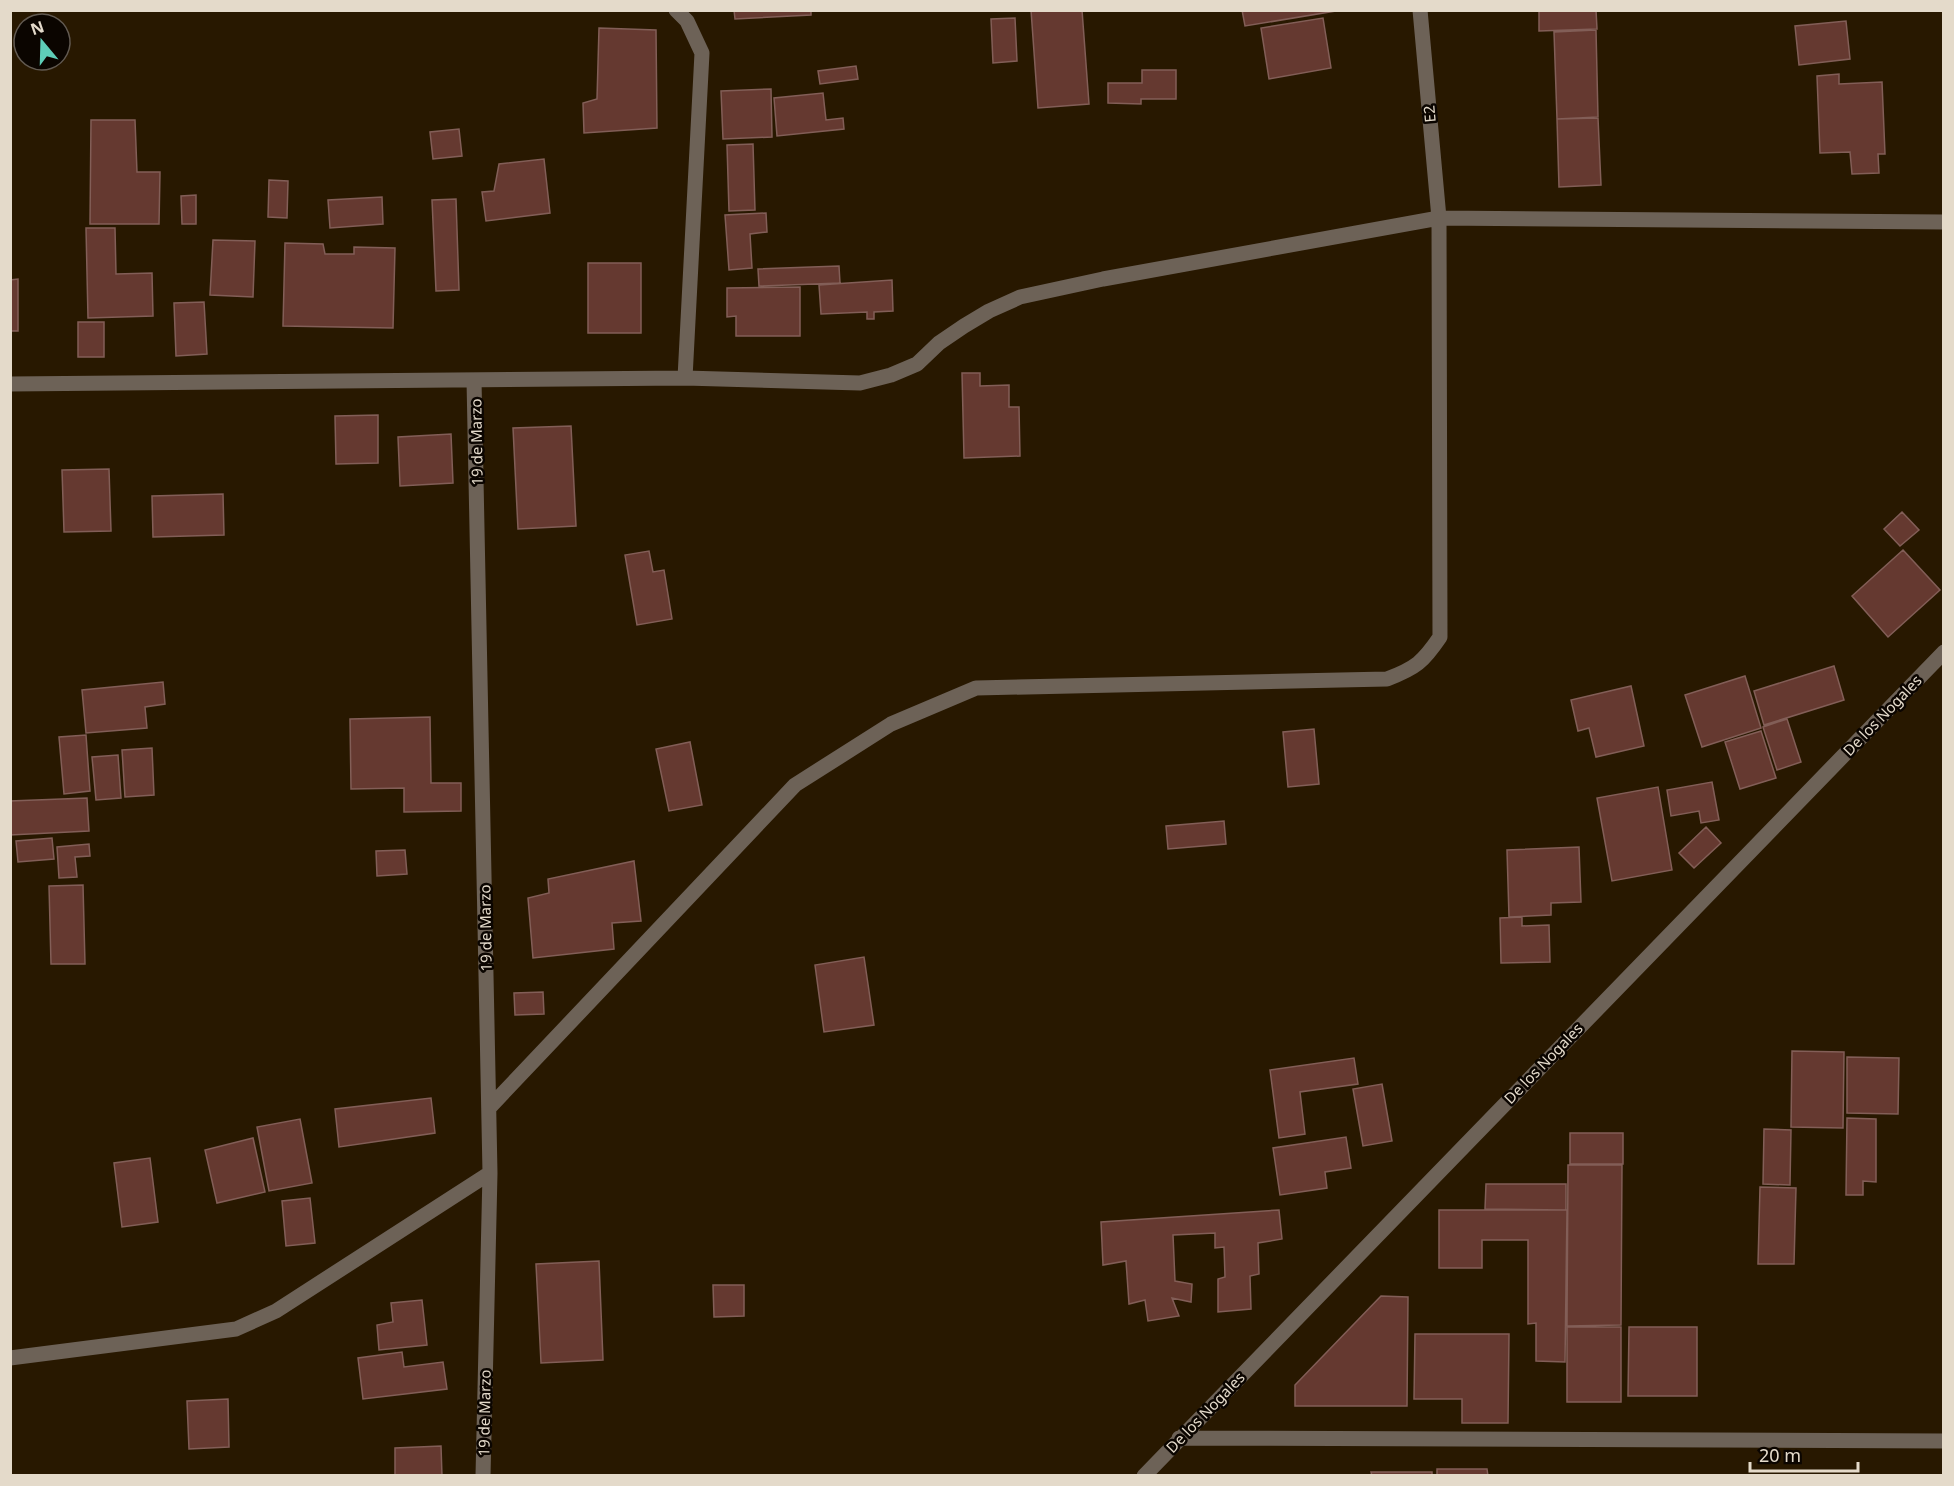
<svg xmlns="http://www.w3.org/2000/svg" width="1954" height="1486" font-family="'Noto Sans',sans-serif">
	<rect width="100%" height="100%" fill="#281800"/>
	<!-- building -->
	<path fill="#653930" stroke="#825e57" stroke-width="1.5" d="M734 10H811V15L735 19Z
		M1031 10H1082L1089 104 1038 108Z
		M1242 10H1342L1245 26Z
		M1539 10H1596L1597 29 1539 31Z
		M1015 18 1017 61 993 63 991 19Z
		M1323 18 1331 68 1269 79 1261 28Z
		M1846 21 1850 59 1799 65 1795 26Z
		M599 28 656 30 657 128 584 133 583 103 597 99Z
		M1596 30 1598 117 1557 119 1554 32Z
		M856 66 858 79 820 84 818 71Z
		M1142 70H1176V99H1141V104L1108 103V83H1142Z
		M1839 74V84L1882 82 1885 154H1878L1879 173 1852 174 1850 152 1820 153 1817 76Z
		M771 89 772 137 723 139 721 91Z
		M823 93 826 120 843 118 844 129 777 136 774 98Z
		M1598 118 1601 185 1559 187 1557 119Z
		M91 120H135L137 172H160L159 224H90Z
		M459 129 462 156 433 159 430 132Z
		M753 144 755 210 729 211 727 145Z
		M544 159 550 213 486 221 482 192 494 191 499 164Z
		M269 180 288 181 287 218 268 217Z
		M196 195V224H182L181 196Z
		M382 197 383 224 330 228 328 200Z
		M456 199 459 290 436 291 432 200Z
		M766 213 767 232 750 234 752 268 729 270 725 215Z
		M86 228H115L116 274 152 273 153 316 88 318Z
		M213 240 255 241 253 297 210 295Z
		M285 243 323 244 325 254H354V247L395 248 393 328 283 326Z
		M588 263H641V333H588Z
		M839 266 840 283 759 286 758 269Z
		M18 279V331H10V280Z
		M892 280 893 311 874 312V319H867V312L821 314 819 285Z
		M800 287V336H736V316L727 317V288Z
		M204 302 207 354 176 356 174 303Z
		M78 322H104V357H78Z
		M962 373H980V386L1009 385V407H1019L1020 456 964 458Z
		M378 415V463L336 464 335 416Z
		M571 426 576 526 518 529 513 428Z
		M451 434 453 483 400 486 398 437Z
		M109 469 111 531 64 532 62 470Z
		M223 494 224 535 153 537 152 496Z
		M1902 512 1919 530 1900 546 1884 529Z
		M1903 550 1940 590 1888 637 1852 596Z
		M649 551 653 572 664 570 672 619 637 625 625 555Z
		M1834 666 1844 700 1764 725 1754 691Z
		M1745 676 1761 728 1702 747 1685 695Z
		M163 682 165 704 145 707 147 728 86 733 82 690Z
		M1631 686 1644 746 1596 757 1589 728 1578 731 1571 700Z
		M430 717 431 783H461V811L404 812V788L351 789 350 719Z
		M1787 719 1801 762 1777 770 1763 727Z
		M1314 729 1319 784 1288 787 1283 732Z
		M1761 731 1776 778 1740 789 1725 742Z
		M86 735 90 791 64 794 59 737Z
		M690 742 702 805 669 811 656 749Z
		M152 748 154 795 125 797 122 750Z
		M118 755 121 798 96 800 92 757Z
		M1712 782 1719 820 1701 823 1699 811 1671 816 1667 790Z
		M1658 787 1672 870 1612 881 1597 798Z
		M87 798 89 831 10 835V801Z
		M1224 821 1226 844 1168 849 1166 826Z
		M1706 827 1721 843 1694 868 1679 853Z
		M52 838 54 859 18 862 16 841Z
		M89 844 90 856 75 857 77 877 59 878 57 847Z
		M1579 847 1581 902 1551 903V915L1509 917 1507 850Z
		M405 850 407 874 377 876 376 851Z
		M634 861 641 921 612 923 614 949 533 958 528 898 549 893 548 879Z
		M83 885 85 964H51L49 886Z
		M1522 917V926L1549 925 1550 962 1501 963 1500 918Z
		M864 957 874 1025 824 1032 815 965Z
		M543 992 544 1014 515 1015 514 993Z
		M1792 1051 1844 1052 1843 1128 1791 1127Z
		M1847 1057 1899 1058 1898 1114 1847 1113Z
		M1354 1058 1358 1084 1300 1092 1305 1134 1279 1138 1270 1070Z
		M1382 1084 1392 1141 1363 1146 1353 1089Z
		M431 1098 435 1133 339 1147 335 1109Z
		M1847 1118 1876 1119V1182L1863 1181V1195H1846Z
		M300 1119 312 1183 269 1191 257 1127Z
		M1764 1129 1791 1130 1790 1185 1763 1184Z
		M1570 1133H1623V1164H1570Z
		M1346 1137 1351 1168 1325 1172 1327 1188 1280 1195 1273 1148Z
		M253 1138 265 1192 217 1203 205 1150Z
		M150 1158 158 1222 122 1227 114 1163Z
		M1568 1165H1622L1621 1325 1567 1326Z
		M1486 1184H1566V1210L1485 1209Z
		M1760 1187 1796 1188 1794 1264H1758Z
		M310 1198 315 1243 286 1246 282 1201Z
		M1279 1210 1282 1239 1258 1243 1259 1274 1250 1276 1251 1309 1218 1312V1279L1225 1277 1224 1247 1215 1248V1233L1173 1235 1175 1281 1192 1284 1191 1302 1172 1298 1179 1316 1148 1321 1145 1300 1129 1304 1126 1261 1103 1265 1101 1222Z
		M1439 1210H1567L1565 1362 1536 1361V1323L1528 1324V1240H1482V1268H1439Z
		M599 1261 603 1360 541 1363 536 1264Z
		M713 1285H744V1316L714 1317Z
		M1381 1296 1408 1297 1407 1406H1295V1385Z
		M422 1300 427 1345 379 1350 377 1325 393 1322 391 1303Z
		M1567 1327H1621V1402H1567Z
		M1629 1327H1697V1396H1628Z
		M1415 1334H1509L1508 1423H1462V1399H1414Z
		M402 1352 404 1367 443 1362 447 1389 363 1399 358 1358Z
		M228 1399 229 1447 189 1449 187 1401Z
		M441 1446 442 1476H395V1448Z
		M1437 1469H1487L1488 1476H1437Z
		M1371 1472H1432V1476H1372Z"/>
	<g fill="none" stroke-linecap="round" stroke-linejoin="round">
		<!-- minor -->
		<path stroke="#6d6257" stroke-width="15" d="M676 10 687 21 702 53 685 378
			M474 380 490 1173 483 1476
			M10 384 685 378 860 383 891 375 917 364 939 343 964 326 989 311 1020 297 1103 279 1439 218 1944 222
			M489 1108 795 785 891 724 976 688 1387 679C1416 668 1423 662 1440 637L1439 218 1420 10
			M10 1358 236 1329 276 1311 490 1173
			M1179 1438 1944 1441
			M1144 1476 1944 652"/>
	</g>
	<g text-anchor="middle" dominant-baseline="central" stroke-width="5" stroke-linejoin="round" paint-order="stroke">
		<!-- street labels -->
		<g font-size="15" fill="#e4daca" stroke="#0b0500">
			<text transform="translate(1429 114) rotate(-95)">E2</text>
			<text transform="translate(476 442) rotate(-91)">19 de Marzo</text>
			<text transform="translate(1882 715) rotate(-46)">De los Nogales</text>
			<text transform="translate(485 928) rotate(-91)">19 de Marzo</text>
			<text transform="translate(1543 1063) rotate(-46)">De los Nogales</text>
			<text transform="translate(1205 1412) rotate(-46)">De los Nogales</text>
			<text transform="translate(484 1413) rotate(-89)">19 de Marzo</text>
		</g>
	</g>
	<!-- border -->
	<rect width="1954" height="1486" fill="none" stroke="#e4daca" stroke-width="24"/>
	<!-- north arrow -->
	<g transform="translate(42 42) rotate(341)"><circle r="28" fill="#0b0500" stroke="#625a51" stroke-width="1.5"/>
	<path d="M0-4.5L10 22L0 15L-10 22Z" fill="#5eceb8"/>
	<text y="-9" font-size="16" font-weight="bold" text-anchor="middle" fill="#e4daca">N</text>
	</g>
	<!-- scale -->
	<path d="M1750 1462v9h108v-9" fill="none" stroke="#e4daca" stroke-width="3"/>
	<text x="1759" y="1462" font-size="18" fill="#e4daca" stroke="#0b0500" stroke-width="4.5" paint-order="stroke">20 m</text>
</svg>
